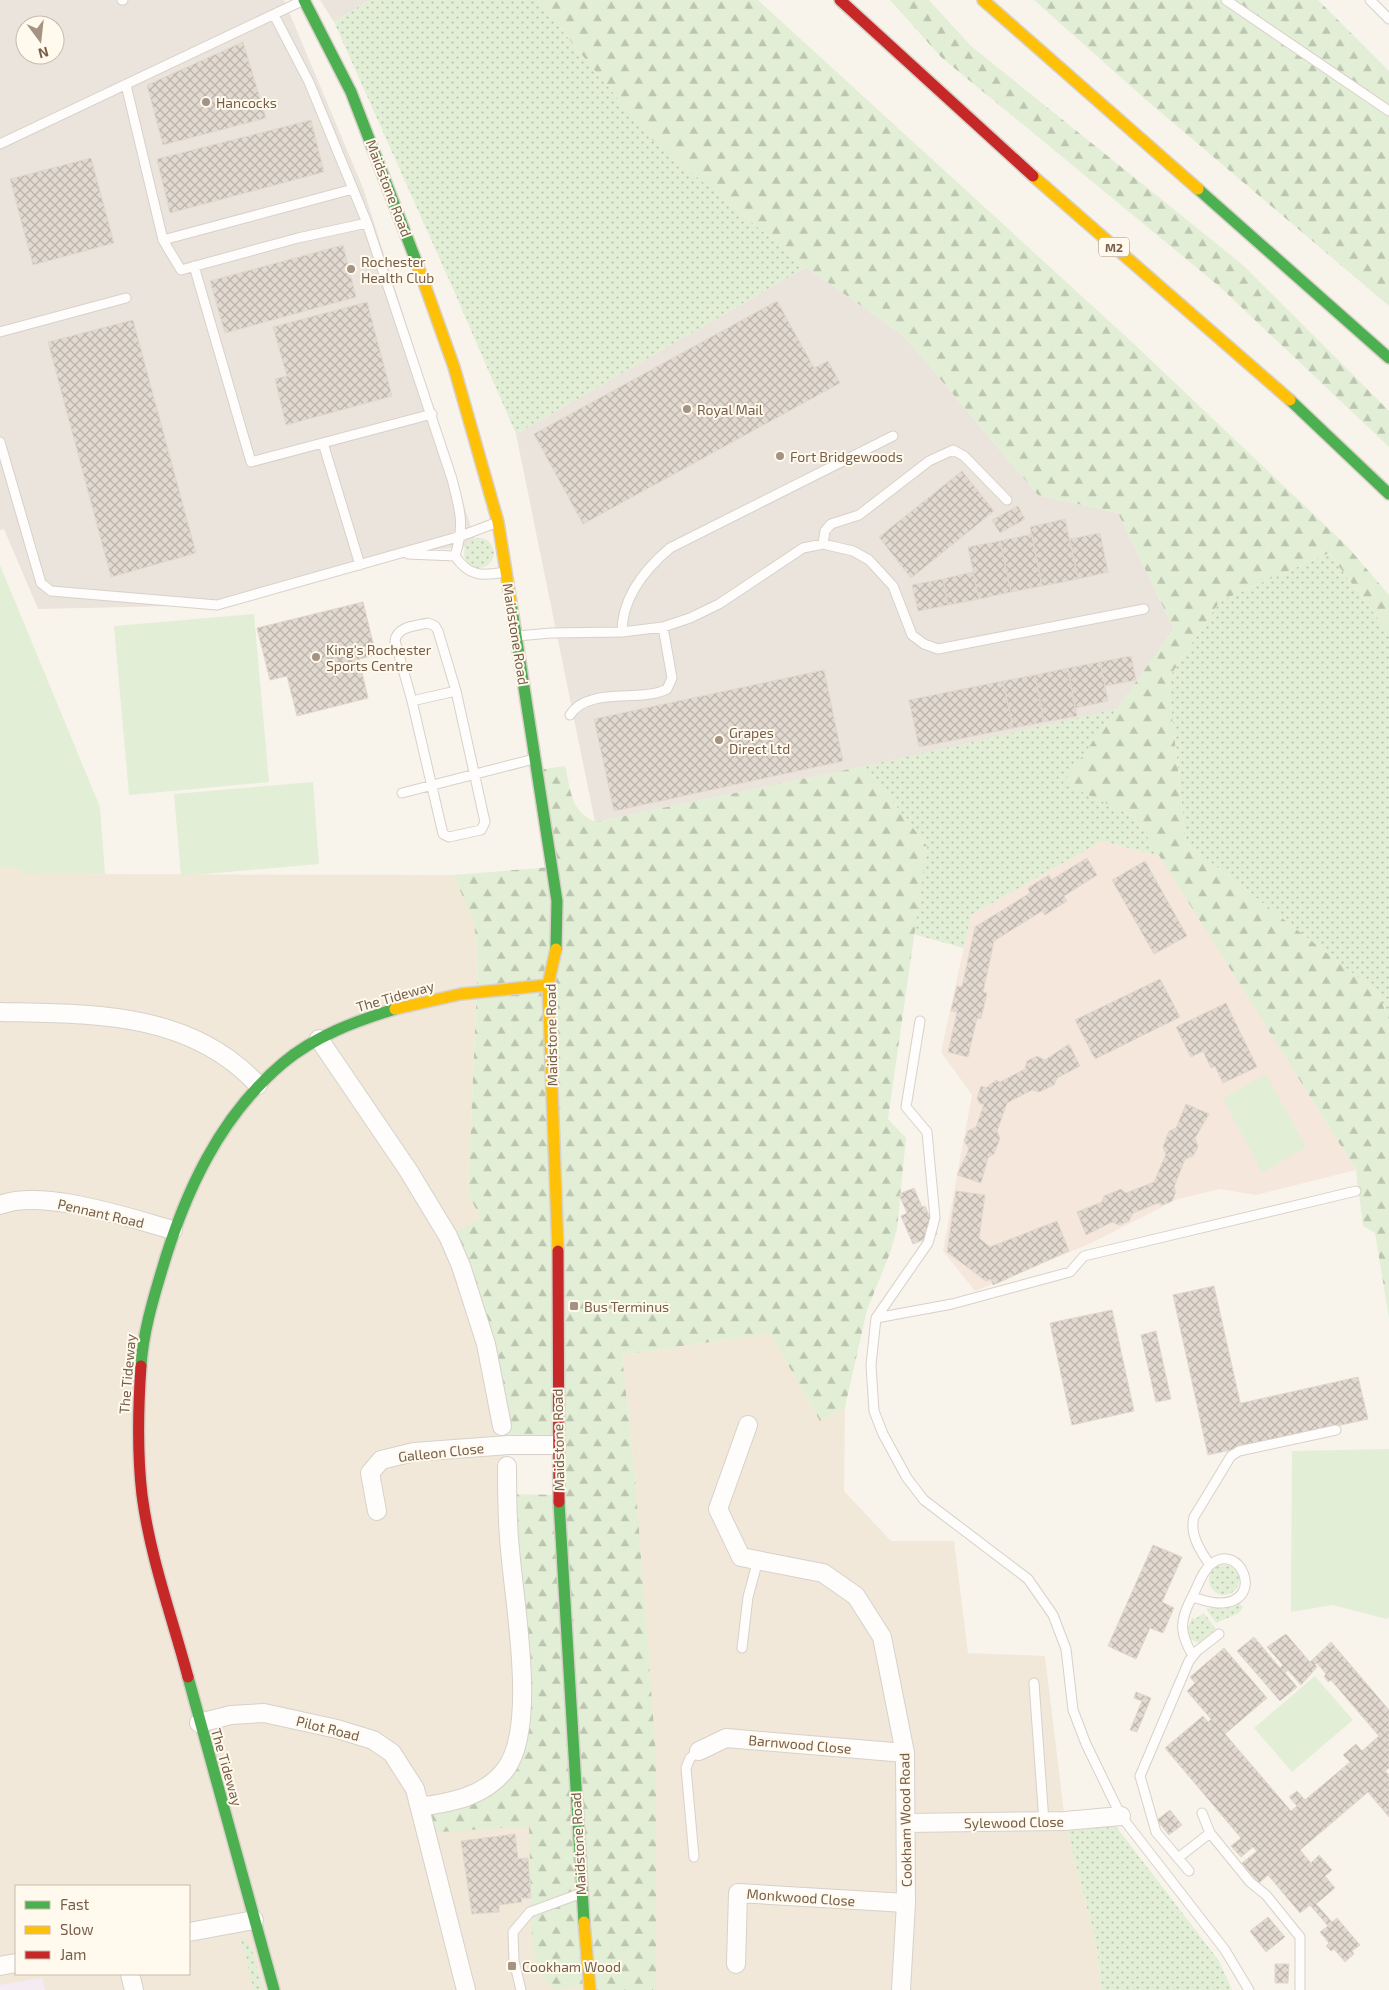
<svg xmlns="http://www.w3.org/2000/svg" width="1389" height="1990" font-family="'Exo 2',sans-serif">
	<defs>
		<pattern id="grass-dots" width="8" height="8" patternUnits="userSpaceOnUse" patternTransform="scale(1.25)"><rect width="8" height="8" fill="#e2efd6"/><path d="M2 2h.1M6 6h.1" fill="none" stroke="#bcc5b0" stroke-width="1.8" stroke-linecap="round"/></pattern>
		<pattern id="forest-firs" width="22" height="20" patternUnits="userSpaceOnUse" patternTransform="scale(1.25)"><rect width="22" height="20" fill="#e2efd6"/><path d="M5 1l3.5 6h-7zM16 11l3.5 6h-7z" fill="#bcc5b0"/></pattern>
		<pattern id="building-cross-hatch" width="8" height="8" patternUnits="userSpaceOnUse" patternTransform="scale(1.25)"><rect width="8" height="8" fill="#e2dad0"/><path d="M0 0l8 8M0 8l8-8" fill="none" stroke="#bcb4ab"/></pattern>
	</defs>
	<rect width="100%" height="100%" fill="#f8f4eb"/>
	<!-- residential -->
	<path fill="#f1e8d9" fill-rule="evenodd" d="M0 867H19L23 874 453 875 474 921 478 961 468 1194 482 1218 506 1466 509 1547 635 1478 622 1355 770 1333 820 1421 845 1407 844 1491 891 1541H954L968 1653 1045 1656 1065 1821 1096 1943 1102 1990H0ZM16 1886H189V1974H16Z"/>
	<!-- commercial -->
	<path fill="#f6e7dc" d="M1102 841 1160 856 1356 1170 1256 1195 1220 1189 1178 1199 1087 1245 975 1291 943 1251 972 1095 941 1052 971 915Z"/>
	<!-- industrial -->
	<path fill="#ebe4dc" fill-rule="evenodd" d="M0 0H284L363 188 477 546 400 553 217 605 38 609 4 529 0 530ZM25 25H55V55H25Z
		M320 0H370L334 22Z
		M806 267 904 336 1038 495 1118 513 1174 629 1117 709 1027 733 595 822 516 434Z"/>
	<!-- education -->
	<path fill="#f5ebf3" d="M42 1978 45 1990H0V1985Z"/>
	<!-- grass -->
	<path fill="url(#grass-dots)" d="M370 0H537L652 140 806 267 516 434 454 291 334 22Z
		M464 553a15 15 0 1 1 30 0a15 15 0 1 1-30 0Z
		M1329 553 1389 633V1021L1378 993 1186 843 1168 679 1220 601Z
		M1117 709 1064 783 1135 817 1160 856 1102 841 971 915 964 948 913 934 927 846 865 766Z
		M1209 1580a15 15 0 1 1 30 0a15 15 0 1 1-30 0Z
		M1239 1603 1243 1607 1239 1613 1216 1623 1206 1609Z
		M1204 1613 1216 1629 1199 1643 1189 1639 1188 1628 1192 1618 1195 1619Z
		M1115 1825 1219 1961 1232 1990H1102L1096 1943 1067 1829Z
		M240 1936 251 1947 263 1990H254Z"/>
	<!-- forest -->
	<path fill="url(#forest-firs)" d="M537 0H758L1134 344 1347 546 1389 595V633L1329 553 1220 601 1168 679 1186 843 1378 993 1389 1021V1318L1375 1233 1363 1226 1356 1170 1135 817 1063 783 1174 629 1118 513 1038 495 904 336 806 267 652 140Z
		M890 0H929L971 46 1243 265 1389 411V447L1220 287 941 57Z
		M1034 0H1318L1389 71V306L1145 99Z
		M565 766C571 791 570 810 595 822L865 766 927 846 888 1119 906 1138 897 1229 890 1253 867 1310 845 1407 820 1421 770 1333 622 1355 635 1478 656 1755V1990H593L589 1985 556 1990C538 1976 535 1960 532 1938L529 1826 425 1833 420 1807 470 1797 517 1746 507 1494 559 1495 557 1445H509L448 1236 481 1218 468 1194 478 961 474 921 453 875 552 867 538 770Z"/>
	<!-- garden -->
	<path fill="#e2efd6" d="M0 565 100 807 105 874H23L19 867H0Z
		M254 614 269 782 129 795 114 626Z
		M313 782 319 864 181 876 174 794Z
		M1266 1074 1306 1147 1262 1173 1223 1098Z
		M1389 1449V1617L1387 1619 1332 1605 1291 1612 1292 1451Z
		M1315 1676 1353 1720 1292 1772 1254 1728Z"/>
	<!-- building -->
	<path fill="url(#building-cross-hatch)" stroke="#e1d8cd" d="M243 42 266 118 163 145 147 85Z
		M311 120 324 172 170 213 157 159Z
		M91 158 114 243 33 265 10 179Z
		M343 245 356 297 225 333 210 281Z
		M777 301 814 368 828 361 840 383 583 524 534 434Z
		M367 302 392 396 286 425 275 379 287 376 273 327Z
		M133 320 196 553 111 577 48 342Z
		M962 471 994 511 911 578 879 537Z
		M1018 506 1025 519 1000 533 992 520Z
		M1065 519 1078 579 1042 586 1030 527Z
		M1100 533 1108 572 1078 579 1070 539Z
		M1032 534 1042 586 1011 592 1000 541Z
		M1000 541 1011 592 979 599 968 547Z
		M973 572 979 599 948 605 943 579Z
		M943 579 948 605 918 611 912 585Z
		M363 602 376 655 359 659 368 698 297 716 287 676 270 680 257 628Z
		M1131 656 1136 680 1105 686 1100 662Z
		M1100 662 1108 701 1075 708 1068 668Z
		M1068 668 1077 716 1044 722 1035 675Z
		M824 670 843 761 614 811 594 719Z
		M1035 675 1044 722 1013 728 1003 681Z
		M1003 681 1013 728 919 747 909 700Z
		M1087 858 1097 875 1064 896 1067 901 1045 915 1042 911 994 941 983 992 987 993 981 1019 977 1018 968 1057 948 1052 957 1012 951 1011 957 986 962 987 975 927 1030 893 1028 888 1049 875 1051 880Z
		M1145 861 1187 936 1154 954 1112 880Z
		M1160 979 1180 1017 1095 1059 1075 1020Z
		M1226 1003 1257 1067 1223 1083 1215 1066 1211 1068 1203 1051 1191 1057 1176 1027Z
		M1069 1044 1080 1066 1057 1078 1054 1085 1039 1092 1032 1090 1007 1103 997 1131 1000 1138 994 1154 988 1158 981 1183 957 1175 969 1149 964 1141 968 1131 976 1127 984 1104H980L977 1098 981 1086 986 1088 996 1080 1000 1082 1025 1069 1027 1061 1037 1056 1045 1060Z
		M1186 1104 1209 1114 1195 1138 1198 1147 1193 1156 1185 1159 1174 1187 1176 1192 1172 1201 1162 1205 1158 1203 1133 1213 1129 1221 1119 1225 1112 1222 1086 1235 1077 1212 1102 1202 1104 1196 1121 1189 1126 1193 1154 1182 1166 1154 1163 1147 1169 1131 1176 1128Z
		M914 1188 922 1207 925 1206 937 1234 913 1244 901 1216 907 1213 899 1194Z
		M956 1191 985 1195 979 1238 990 1247 1057 1221 1069 1251 993 1285 991 1279 986 1281 947 1252Z
		M1214 1286 1240 1402 1242 1403 1358 1377 1368 1419 1208 1455 1173 1295Z
		M1112 1310 1134 1411 1072 1425 1050 1323Z
		M1156 1331 1171 1399 1156 1402 1141 1335Z
		M1153 1545 1182 1557 1162 1602 1174 1608 1163 1633 1150 1628 1136 1659 1108 1646Z
		M1286 1634 1310 1662 1331 1642 1389 1710V1768L1385 1771 1389 1775V1817L1368 1792 1300 1850 1311 1863 1319 1855 1332 1870 1325 1876 1335 1888 1316 1904 1332 1922 1337 1918 1360 1945 1352 1951 1354 1954 1345 1962 1334 1949 1331 1951 1326 1946 1329 1943 1320 1932 1328 1926 1310 1905 1300 1913 1268 1875 1259 1883 1242 1863 1257 1851 1253 1847 1241 1857 1231 1846 1241 1838 1165 1748 1203 1716 1208 1722 1211 1719 1187 1691 1195 1683 1190 1677 1224 1648 1267 1698 1225 1734 1291 1811 1297 1806 1289 1797 1297 1791 1305 1800 1350 1762 1343 1755 1356 1744 1362 1751 1379 1736 1331 1680 1328 1682 1324 1676 1326 1674 1317 1663 1315 1664 1317 1667 1301 1685 1288 1670 1285 1673 1297 1687 1280 1701 1237 1651 1254 1637 1280 1668 1283 1665 1267 1647Z
		M1136 1692 1151 1698 1137 1732 1130 1730 1142 1701 1134 1698Z
		M1170 1810 1182 1825 1169 1835 1157 1820Z
		M515 1834 518 1859 528 1858 531 1898H521L522 1902 499 1905V1912L472 1914 461 1841Z
		M1268 1917 1285 1937 1266 1952 1250 1931Z
		M1275 1964H1289L1288 1983H1275Z"/>
	<g fill="none" stroke-linecap="round" stroke-linejoin="round">
		<defs>
			<path id="lane" d="M122 0H123
				M1226 0 1389 111
				M1370 0 1389 19
				M126 85 163 240 181 270 298 238 367 223 309 82 274 15
				M0 144 304 0
				M367 223 452 479C460 511 465 523 455 556
				M163 240 353 189
				M194 266 251 462 432 414
				M0 332 126 298
				M0 442 41 583 51 591 217 605 461 536 498 522
				M323 443 360 565
				M823 544 825 531 831 524 859 515 929 461 953 450 964 456 1007 500
				M408 554 455 556C469 577 482 576 505 572
				M428 623 435 626 438 631 456 691 485 822 481 830 449 837 443 834 412 701 395 641C397 626 416 626 428 623Z
				M622 632C622 597 644 570 670 548L893 436
				M517 636 551 633 622 632 663 627 690 618 719 604 803 548 823 544 853 551 869 560 893 586 912 635 924 644 938 649 1144 609
				M412 701 456 691
				M570 715C588 686 641 703 667 689L672 678 663 627
				M402 793 534 759
				M920 1021 906 1107 927 1132 935 1218 928 1243 876 1318 871 1365 874 1411 883 1434 907 1478 924 1500 1028 1579 1053 1615 1066 1649 1073 1710 1086 1744 1121 1816 1225 1950 1249 1990
				M876 1318 952 1304 1070 1272 1084 1256 1356 1191
				M1210 1565C1201 1552 1189 1534 1194 1517L1231 1456 1239 1451 1336 1430
				M1192 1597C1201 1599 1210 1603 1219 1603 1267 1603 1240 1539 1210 1565 1201 1573 1197 1589 1191 1599 1179 1622 1180 1634 1193 1656
				M742 1648 748 1597 758 1560
				M1034 1683 1044 1822
				M1202 1813 1210 1833 1250 1882 1266 1895 1300 1937V1990
				M694 1857 686 1768 690 1758 699 1751
				M1178 1858 1210 1833
				M1189 1871 1156 1832 1140 1776 1189 1661 1197 1651 1219 1634
				M521 1990 514 1961 513 1932 530 1912 579 1894"/>
			<path id="street" d="M0 1012C92 1014 190 1011 258 1085
				M319 1039 408 1170 448 1236 461 1266 486 1344 502 1426
				M0 1205C42 1188 129 1218 173 1230
				M748 1425 718 1509 741 1557 823 1573 856 1596 882 1637 905 1753 906 1903 901 1990
				M377 1511 370 1473 381 1460 414 1452 509 1445H557
				M199 1723 231 1715 264 1713 337 1729 373 1740 392 1753 415 1789 466 1990
				M699 1751 726 1738 905 1753
				M420 1807C452 1802 484 1797 505 1770 538 1728 514 1603 510 1549 507 1522 507 1493 507 1466
				M906 1823 1065 1821 1121 1816
				M189 1932 254 1920
				M736 1964 738 1893 906 1903
				M0 1966 16 1963
				M130 1974 134 1990"/>
			<path id="fast" d="M304 0 351 92 418 266
				M1198 189 1389 358
				M1290 400 1389 494
				M511 603 557 901 556 949
				M141 1366C143 1334 152 1303 161 1273 184 1194 219 1117 283 1063 315 1036 356 1021 395 1009
				M559 1502 584 1922
				M188 1677 274 1990"/>
			<path id="slow" d="M983 0 1198 189
				M1033 176 1290 400
				M418 266 454 367 498 522 511 603
				M556 949 548 985 558 1251
				M395 1009 461 994 548 985
				M584 1922 590 1990"/>
			<path id="jam" d="M840 0 1033 176
				M558 1251 559 1502
				M141 1366C138 1409 137 1452 142 1495 150 1557 172 1617 188 1677"/>
		</defs>
		<!-- lane casing -->
		<use href="#lane" stroke="#d7d1c9" stroke-width="11"/>
		<!-- street casing -->
		<use href="#street" stroke="#d7d1c9" stroke-width="20"/>
		<!-- fast casing -->
		<use href="#fast" stroke="#d8d1c9" stroke-width="14"/>
		<!-- slow casing -->
		<use href="#slow" stroke="#d8d1c9" stroke-width="14"/>
		<!-- jam casing -->
		<use href="#jam" stroke="#d8d1c9" stroke-width="14"/>
		<!-- lane -->
		<use href="#lane" stroke="#fefdfc" stroke-width="9"/>
		<!-- street -->
		<use href="#street" stroke="#fefdfc" stroke-width="18"/>
		<!-- fast -->
		<use href="#fast" stroke="#4caf50" stroke-width="11"/>
		<!-- slow -->
		<use href="#slow" stroke="#ffc107" stroke-width="11"/>
		<!-- jam -->
		<use href="#jam" stroke="#c62828" stroke-width="11"/>
	</g>
	<!-- markers -->
	<g fill="#a49282" stroke="#fffaed" stroke-width="2">
		<circle cx="206" cy="102" r="5"/>
		<circle cx="351" cy="269" r="5"/>
		<circle cx="687" cy="409" r="5"/>
		<circle cx="780" cy="456" r="5"/>
		<circle cx="316" cy="657" r="5"/>
		<circle cx="719" cy="740" r="5"/>
		<rect x="569" y="1301" width="10" height="10" rx="2.5"/>
		<rect x="507" y="1961" width="10" height="10" rx="2.5"/>
	</g>
	<g text-anchor="middle" dominant-baseline="central" stroke-width="4" stroke-linejoin="round" paint-order="stroke">
		<!-- shield labels -->
		<rect fill="#fffaed" stroke="#a08d7b" stroke-width="1" x="1099" y="237.5" width="30" height="19" rx="4"/>
		<g font-size="12" font-weight="bold" fill="#775e4a">
			<text x="1114" y="247">M2</text>
		</g>
		<!-- poi labels -->
		<g font-size="14" fill="#775e4a" stroke="#fffaed" text-anchor="start">
			<text x="216" y="102">Hancocks</text>
			<text x="361" y="261">Rochester<tspan x="361" dy="16">Health Club</tspan></text>
			<text x="697" y="409">Royal Mail</text>
			<text x="790" y="456">Fort Bridgewoods</text>
			<text x="326" y="649">King's Rochester<tspan x="326" dy="16">Sports Centre</tspan></text>
			<text x="729" y="732">Grapes<tspan x="729" dy="16">Direct Ltd</tspan></text>
			<text x="584" y="1306">Bus Terminus</text>
			<text x="522" y="1966">Cookham Wood</text>
		</g>
		<!-- street labels -->
		<g font-size="14" fill="#775e4a" stroke="#fffaed">
			<text transform="translate(389 188) rotate(69)">Maidstone Road</text>
			<text transform="translate(516 634) rotate(81)">Maidstone Road</text>
			<text transform="translate(395 996) rotate(-16)">The Tideway</text>
			<text transform="translate(551 1035) rotate(-91)">Maidstone Road</text>
			<text transform="translate(101 1213) rotate(13)">Pennant Road</text>
			<text transform="translate(127 1374) rotate(-85)">The Tideway</text>
			<text transform="translate(558 1440) rotate(-91)">Maidstone Road</text>
			<text transform="translate(441 1452) rotate(-6)">Galleon Close</text>
			<text transform="translate(328 1728) rotate(14)">Pilot Road</text>
			<text transform="translate(800 1744) rotate(5)">Barnwood Close</text>
			<text transform="translate(227 1767) rotate(74)">The Tideway</text>
			<text transform="translate(905 1820) rotate(-91)">Cookham Wood Road</text>
			<text transform="translate(1014 1822) rotate(-1)">Sylewood Close</text>
			<text transform="translate(578 1844) rotate(-93)">Maidstone Road</text>
			<text transform="translate(801 1897) rotate(4)">Monkwood Close</text>
		</g>
	</g>
	<!-- legend -->
	<rect x="15" y="1885" width="175" height="90" fill="#fffaed" stroke="#c9bcac"/>
	<rect x="25" y="1901" width="25" height="8" fill="#4caf50" stroke="#c9bcac"/>
	<text x="60" y="1910" font-size="15" fill="#775e4a">Fast</text>
	<rect x="25" y="1926" width="25" height="8" fill="#ffc107" stroke="#c9bcac"/>
	<text x="60" y="1935" font-size="15" fill="#775e4a">Slow</text>
	<rect x="25" y="1951" width="25" height="8" fill="#c62828" stroke="#c9bcac"/>
	<text x="60" y="1960" font-size="15" fill="#775e4a">Jam</text>
	<!-- north arrow -->
	<g transform="translate(40 40) rotate(165)"><circle r="24" fill="#fffaed" stroke="#c9bcac"/>
	<path d="M0-4L9 19L0 12L-9 19Z" fill="#a49282"/>
	<text y="-8" font-size="14" font-weight="bold" text-anchor="middle" fill="#775e4a">N</text>
	</g>
</svg>
